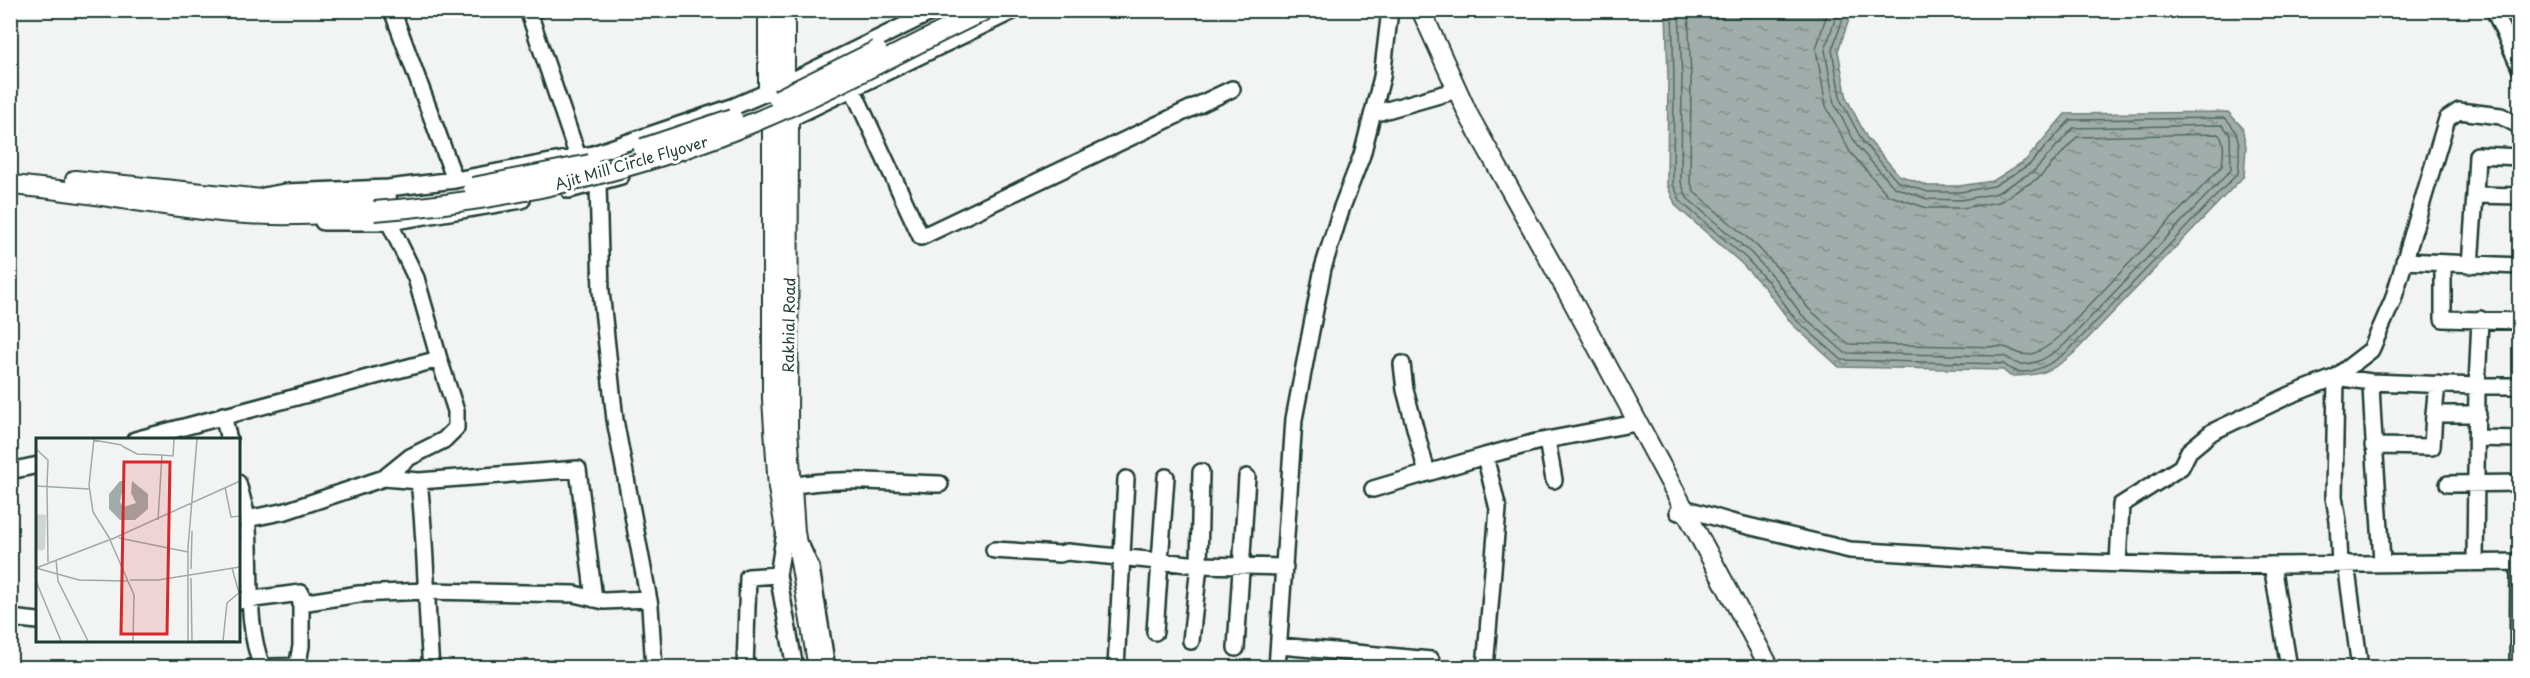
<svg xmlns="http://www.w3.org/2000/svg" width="2530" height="678" font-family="'Playpen Sans',sans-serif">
	<defs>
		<pattern id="water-ripples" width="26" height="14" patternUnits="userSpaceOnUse" patternTransform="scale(1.5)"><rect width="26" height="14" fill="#a1adaa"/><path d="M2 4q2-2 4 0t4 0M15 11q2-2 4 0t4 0" fill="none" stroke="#838e8b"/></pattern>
	</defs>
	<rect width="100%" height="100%" fill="#f2f3f3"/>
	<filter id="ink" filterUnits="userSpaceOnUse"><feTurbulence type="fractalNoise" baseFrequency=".0167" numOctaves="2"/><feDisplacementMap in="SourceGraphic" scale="12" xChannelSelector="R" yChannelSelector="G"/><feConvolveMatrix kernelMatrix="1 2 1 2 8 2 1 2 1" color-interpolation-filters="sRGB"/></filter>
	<g filter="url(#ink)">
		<!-- water -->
		<path fill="url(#water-ripples)" stroke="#6d807b" stroke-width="1.5" d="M1666 11H1852L1838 51 1847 99 1867 138 1899 175 1928 186H1959L1993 181 2026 160 2065 114 2228 112 2242 127 2246 146 2244 176 2073 354C2050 373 2039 376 2010 376L2003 370 1839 367 1792 324 1765 288 1741 263 1676 206 1667 185 1668 78Z
			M2245 11V15L2066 14 2062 11Z"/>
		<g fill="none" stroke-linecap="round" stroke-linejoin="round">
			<!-- shore -->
			<path stroke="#536a63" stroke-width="1.5" d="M1672 10 1674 78 1673 184 1681 202 1746 258 1770 284 1796 320 1842 360 2003 364C2006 365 2008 368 2011 369 2029 379 2056 361 2069 350L2238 173C2240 152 2242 133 2225 118L2070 120 2030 164 1994 186 1960 192H1928L1897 181 1863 142 1841 101 1832 50 1846 10
				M1679 10 1682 78 1681 182 1687 198 1751 253 1776 280 1802 315 1845 353 2003 356C2009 358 2012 361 2016 363 2034 368 2051 355 2064 345L2231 170 2230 134 2222 125 2073 128 2035 170 1997 193 1961 200 1927 199 1894 187 1857 146 1834 103 1825 50 1838 10
				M1688 10 1691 78 1690 180 1694 192 1757 246 1783 274 1808 308 1848 344 2004 347C2010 348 2013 351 2018 353 2032 359 2047 347 2058 338L2222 166C2223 156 2226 141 2218 134L2077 137 2040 177 1999 202 1962 208H1927L1888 195 1850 152 1826 106 1816 49 1828 10"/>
			<defs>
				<path id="minor" d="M392 10 455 180
					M528 10 578 157
					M2494 10 2520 68
					M785 84 936 10
					M853 90 921 237 1232 89
					M1373 114 1450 92
					M789 119 1015 10
					M2520 157 2477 155 2475 195 2520 196
					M598 184 601 291 615 420 650 606 654 668
					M569 190 621 176
					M264 196 286 192 388 188 455 180 593 154 735 106 777 88
					M323 222H389L522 200
					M2404 261 2520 266
					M2443 263V319L2520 321
					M2470 265 2475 195
					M2480 319 2477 386H2520
					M1402 364 1405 390 1427 473
					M2371 382C2373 442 2379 502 2382 563
					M2434 414 2437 384
					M223 415 229 440
					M2477 438 2520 439
					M135 440 439 359 416 278 389 222 388 188
					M1547 440 1554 480
					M2373 446 2432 447 2434 414H2478
					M10 471 38 465
					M384 478 419 481 578 469 594 599
					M419 481C426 543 426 605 431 668
					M238 483C241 495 245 507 247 519 253 566 244 622 262 666
					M2448 484 2520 483
					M792 486C840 476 892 483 940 484
					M1373 489 1485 456
					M1678 512 1684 508 1731 522 1850 550 2031 561 2191 566 2520 562
					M247 519 286 511 384 478 410 457 444 440 456 428V411L439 359
					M785 532 778 575 795 668
					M802 548 811 568 827 668
					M994 550 1060 554 1067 552 1199 565 1285 567
					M2346 563 2360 668
					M2118 564 2121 505 2181 467 2189 451 2212 432 2290 395 2336 377 2371 382 2477 386 2475 562
					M2340 564 2338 521 2334 497 2336 377 2371 350 2393 300 2447 119 2459 111 2501 116 2520 126
					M2272 565 2289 668
					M238 601 301 593V646L297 668
					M301 603 359 594 425 591 574 594 604 601 648 599
					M10 618 38 621
					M1155 632 1166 477
					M1191 641 1199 565 1201 472
					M1280 646 1431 660 1433 668
					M1236 648 1247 477
					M249 668 297 666
					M745 668 748 577 778 575
					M1116 668 1126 479
					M1277 668 1294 419 1323 268 1342 207 1362 155 1382 77 1390 10
					M1485 668 1498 509 1485 456 1536 442 1631 424
					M2518 668 2519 562"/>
				<path id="major" d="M768 10V92
					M1421 10 1469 116 1574 304 1770 668
					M785 84V10
					M789 119 788 429 795 532 818 668
					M772 125V399L778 488 785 529
					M75 180 282 201 373 198
					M10 185C90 191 167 209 246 214 288 217 332 214 374 211"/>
			</defs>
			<!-- minor casing -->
			<use href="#minor" stroke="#1f3d34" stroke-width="20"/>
			<!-- major casing -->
			<use href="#major" stroke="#1f3d34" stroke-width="22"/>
			<!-- minor -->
			<use href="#minor" stroke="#fff" stroke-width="15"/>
			<!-- major -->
			<use href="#major" stroke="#fff" stroke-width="18"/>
			<defs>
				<path id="major-bridge" d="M778 99 877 50
					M643 148 733 118
					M473 187 590 164
					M374 211C504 202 636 172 757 121 835 89 909 46 986 10"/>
			</defs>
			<!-- major-bridge casing -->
			<use href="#major-bridge" stroke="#1f3d34" stroke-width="22" stroke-linecap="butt"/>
			<!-- major-bridge -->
			<use href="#major-bridge" stroke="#fff" stroke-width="18"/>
		</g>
	</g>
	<g text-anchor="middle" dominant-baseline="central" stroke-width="6" stroke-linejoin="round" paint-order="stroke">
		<!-- street labels -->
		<g font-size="15" fill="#1f3d34" stroke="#fff">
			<text transform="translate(631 162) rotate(-16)">Ajit Mill Circle Flyover</text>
			<text transform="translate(788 325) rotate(-89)">Rakhial Road</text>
		</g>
	</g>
	<!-- overview -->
	<g transform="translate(36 438)">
		<rect width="204" height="204" fill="#f2f3f3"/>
		<path d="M0 76 10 77 9 111 4 113 0 109Z" fill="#ced5d3"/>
		<path d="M84 43H88L84 64 87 69 100 65 95 55 96 43 112 56V71L99 82H84L73 71V56Z" fill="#a1adaa"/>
		<path fill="none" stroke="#9eaaa7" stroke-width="1.5" d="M58 1 53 47 57 74 74 101M57 2 86 7M86 8 101 16 126 17M0 11 12 22 11 48M11 47 12 124M0 48 53 51M189 49 195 79 204 78M122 82 126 17 137 18 138 1M83 100 152 114M20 122 22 143 52 203M0 130 73 102M0 130 43 142 92 143M196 130 203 155 196 130M155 131 156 93M155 140 156 203M94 142H122L204 129M0 143 25 203M97 203 98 157 74 102 204 43M152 203V110L161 1M162 203H200M187 203 191 165 204 154"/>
		<path fill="#d62828" fill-opacity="0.15" stroke="#d62828" stroke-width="3" d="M88 24H134L131 196H85Z"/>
		<rect width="204" height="204" fill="none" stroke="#1f3d34" stroke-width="3"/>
	</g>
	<!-- margin -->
	<rect width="2530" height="678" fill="none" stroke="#fff" stroke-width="36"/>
	<rect x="18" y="18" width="2494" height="642" fill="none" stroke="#1f3d34" stroke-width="2" filter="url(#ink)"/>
</svg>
